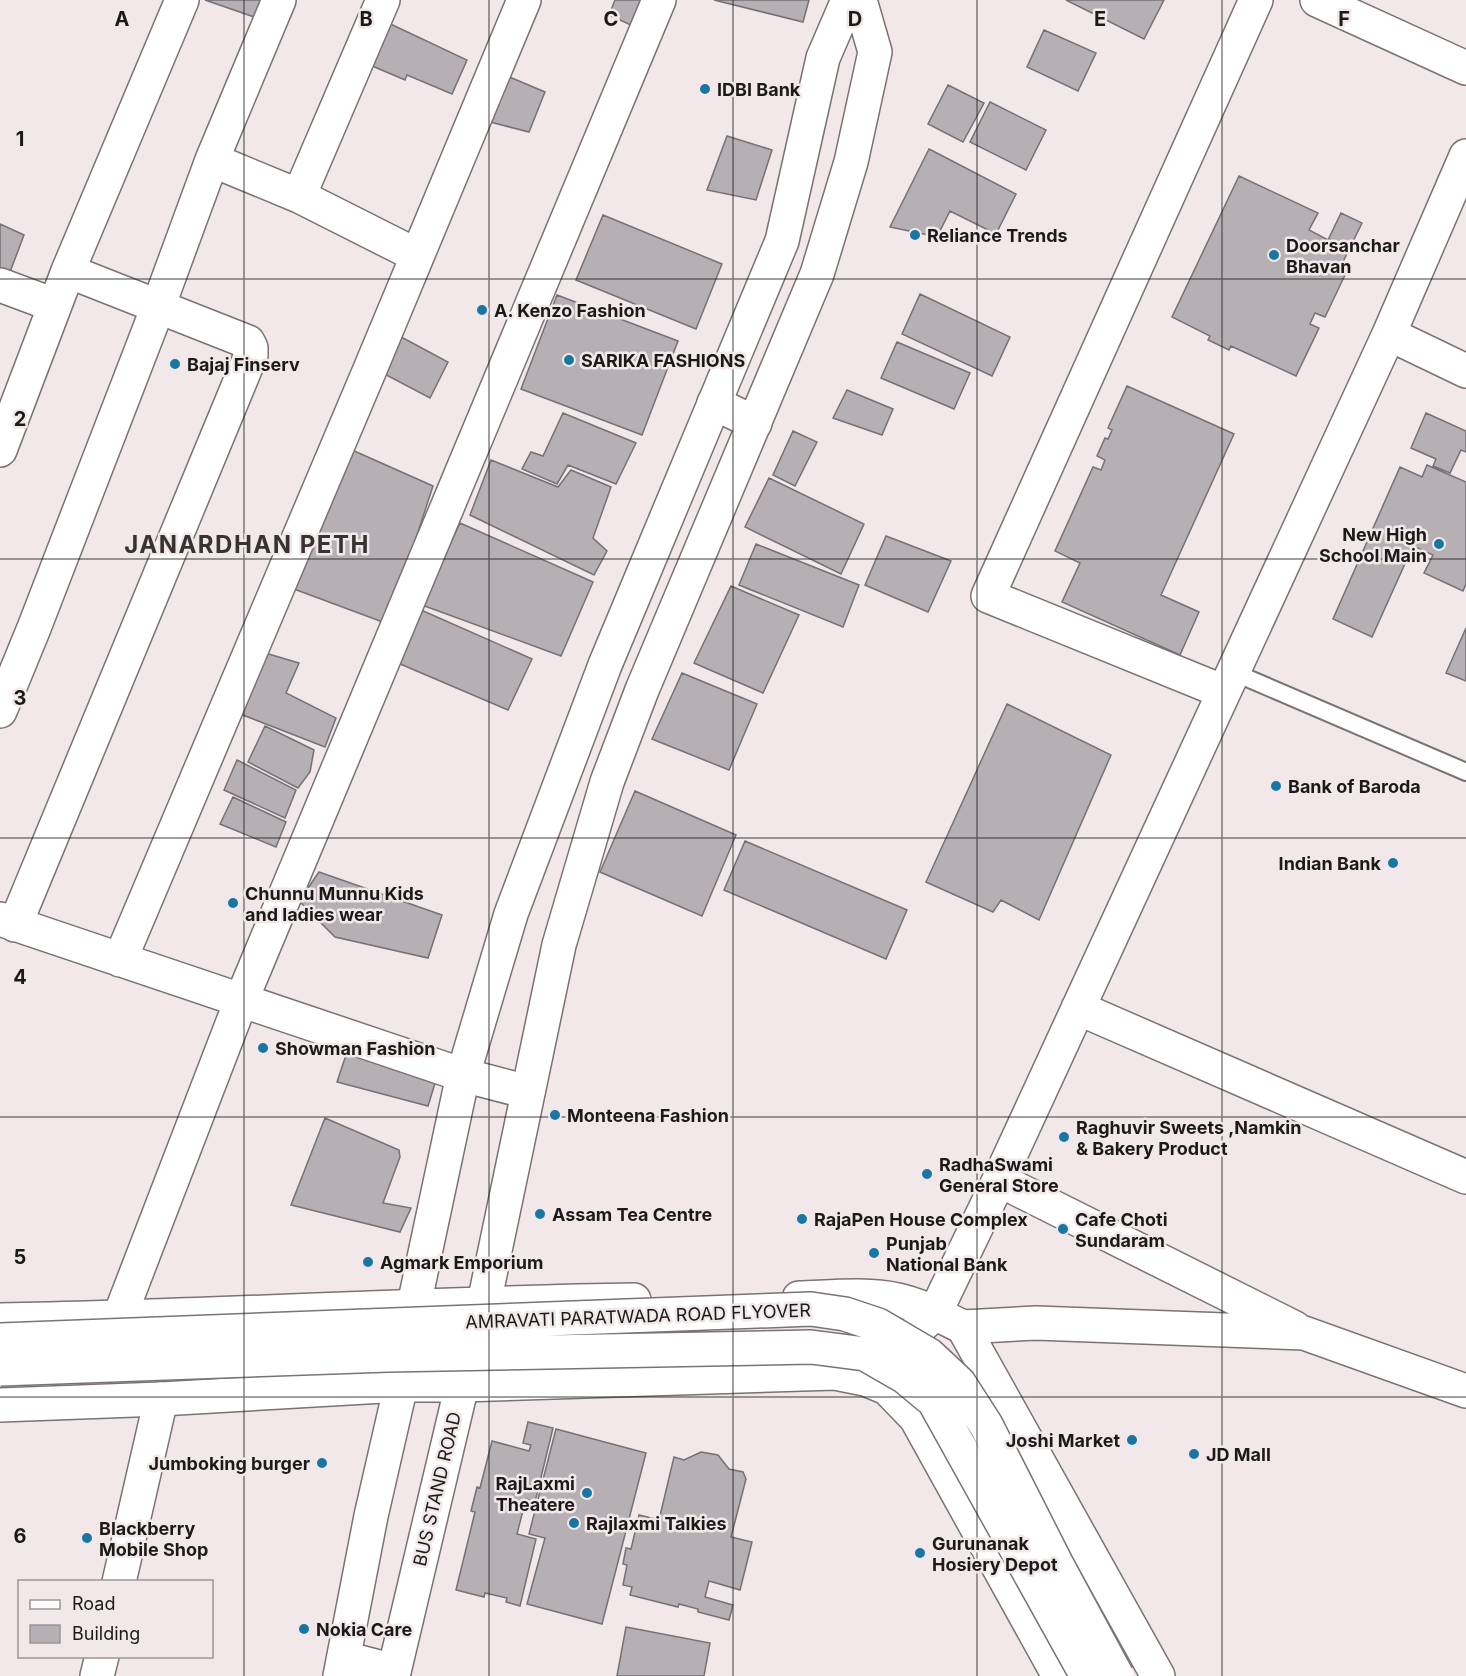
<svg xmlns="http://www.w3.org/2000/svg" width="1466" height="1676" font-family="Inter,sans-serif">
	<rect width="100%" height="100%" fill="#f2e8e9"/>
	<!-- building -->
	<path fill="#b6afb3" stroke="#777074" stroke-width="1.5" d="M205 0H263L260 19Z
		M615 0H641L633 26 609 15Z
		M714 0H809L803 22Z
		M1066 0H1164L1144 39Z
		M382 20 467 60 452 94 407 75 405 80 363 62Z
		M1044 30 1096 53 1078 91 1027 67Z
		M507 76 545 92 529 132 490 122Z
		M948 85 984 103 963 142 928 124Z
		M990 102 1046 130 1026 170 970 142Z
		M727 136 772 150 756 200 707 190Z
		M929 149 1016 194 996 234 950 211 937 237 890 227Z
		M1239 176 1318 213 1309 230 1328 240 1341 213 1362 223 1338 272 1345 275 1325 317 1315 313 1310 324 1319 328 1296 376 1231 346 1229 350 1208 340 1210 336 1172 317Z
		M603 215 722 264 696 329 576 280Z
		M0 224 24 235 10 272 0 268Z
		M920 294 1010 337 992 376 902 334Z
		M557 295 678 341 642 435 521 389Z
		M390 331 448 362 430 398 371 367Z
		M897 342 970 373 954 409 881 378Z
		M1127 386 1234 434 1161 595 1199 612 1180 655 1062 602 1080 563 1055 551 1093 467 1101 470 1105 460 1097 456 1105 438 1108 439 1112 430 1108 428Z
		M847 390 893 409 882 435 833 418Z
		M563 413 636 443 616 484 568 465 557 484 522 469 531 452 543 456Z
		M1426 413 1466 431V452L1461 450 1450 473 1433 466 1436 459 1411 448Z
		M793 431 817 442 795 486 773 475Z
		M343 446 433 486 388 624 294 589Z
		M491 460 558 487 571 470 611 487 593 538 607 551 594 575 470 515Z
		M1427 465 1466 482V584L1463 591 1424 573 1433 555 1413 546 1372 637 1333 619 1400 467 1422 477Z
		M769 478 864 524 841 574 745 527Z
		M460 523 593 582 561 656 422 605Z
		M886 536 951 561 928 612 865 585Z
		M756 544 859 585 843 627 739 585Z
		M731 586 799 615 763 693 694 663Z
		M421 610 532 659 508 710 398 663Z
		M1466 628V681L1446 673Z
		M262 652 299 663 286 693 336 718 325 747 235 712Z
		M682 673 757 704 729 770 652 739Z
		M1007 704 1111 755 1039 920 1001 900 993 912 926 882Z
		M265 726 314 750 310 772 298 788 248 762Z
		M237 760 296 790 285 818 224 790Z
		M635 791 736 835 702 916 600 872Z
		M233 797 286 822 276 847 220 824Z
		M745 841 907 910 886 959 724 890Z
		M319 872 442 915 428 958 335 937 299 901Z
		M347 1052 437 1077 428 1106 337 1082Z
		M325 1118 399 1150 400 1157 383 1203 411 1208 400 1232 291 1205Z
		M528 1422 553 1428 535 1502 526 1499 517 1534 536 1539 520 1606 506 1602 507 1598 485 1593 484 1597 456 1590 475 1512 471 1511 477 1487 480 1488 492 1441 529 1451 531 1445 523 1443Z
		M556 1429 646 1453 602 1624 527 1604 545 1538 529 1534Z
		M701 1452 718 1455 729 1469 743 1472 746 1479 731 1537 752 1542 740 1590 709 1581 705 1597 733 1605 729 1620 698 1612V1609L679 1604 678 1607 630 1595 632 1587 623 1585 627 1565 623 1564 626 1548 631 1549 639 1515 659 1520 674 1457 684 1460Z
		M626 1627 710 1643 704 1676H617Z"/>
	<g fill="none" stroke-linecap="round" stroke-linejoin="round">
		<defs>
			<path id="lane" d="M1233 672 1466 772"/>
			<path id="street" d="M1317 0 1466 68
				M212 160 299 196 416 255
				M299 196 383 0
				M0 285 54 305
				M1389 334 1466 371
				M0 450 68 271 182 0
				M1224 692 988 596 1256 0
				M0 711 34 628 158 307 212 160 279 0
				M0 919 463 1075 528 1092
				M15 925 251 355V348L248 342 68 271
				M120 960 371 367 524 0
				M1078 1008 1466 1177
				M999 1180 1295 1328
				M119 1318 241 1001 659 0
				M963 1327 1036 1323 1304 1333 1466 1391
				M885 1360 935 1313 999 1180 1389 334 1466 156
				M119 1582 161 1399
				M97 1676 102 1656"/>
			<path id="secondary" d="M714 403 755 423
				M799 1298C831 1297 867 1293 898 1300 921 1305 942 1317 963 1327L1158 1676
				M0 1320C211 1317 422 1303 634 1300
				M0 1405 161 1399 401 1385H462L835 1373 865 1379 887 1388 916 1418 1059 1676
				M344 1658 394 1671"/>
			<path id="primary" d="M340 1676 371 1516 401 1385 414 1305 463 1075 511 914 605 665 782 241 823 58 848 0
				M393 1676 462 1385 484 1303 559 945 607 782 642 690 817 274 851 162 875 52 860 0"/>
		</defs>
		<!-- lane casing -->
		<use href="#lane" stroke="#7a7273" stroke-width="20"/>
		<!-- street casing -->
		<use href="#street" stroke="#7a7273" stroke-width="36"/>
		<!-- secondary casing -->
		<use href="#secondary" stroke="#7a7273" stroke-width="36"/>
		<!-- primary casing -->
		<use href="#primary" stroke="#7a7273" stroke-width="36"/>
		<!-- lane -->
		<use href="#lane" stroke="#fff" stroke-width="16"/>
		<!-- street -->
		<use href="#street" stroke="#fff" stroke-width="33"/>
		<!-- secondary -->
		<use href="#secondary" stroke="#fff" stroke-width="33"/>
		<!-- primary -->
		<use href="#primary" stroke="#fff" stroke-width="33"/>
		<defs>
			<path id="primary-bridge" d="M0 1340 811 1309 845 1314 878 1325 929 1355 959 1383 986 1425 1056 1563 1117 1676
				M0 1369 388 1355 811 1347 865 1354 905 1377 934 1401 1087 1676"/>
		</defs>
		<!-- primary-bridge casing -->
		<use href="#primary-bridge" stroke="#7a7273" stroke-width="36" stroke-linecap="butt"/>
		<!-- primary-bridge -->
		<use href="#primary-bridge" stroke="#fff" stroke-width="33"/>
	</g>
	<!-- grid -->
	<path fill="none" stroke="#1c1919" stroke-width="1.5" stroke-opacity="0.55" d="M244 0V1676M489 0V1676M733 0V1676M977 0V1676M1222 0V1676M0 279H1466M0 559H1466M0 838H1466M0 1117H1466M0 1397H1466"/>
	<!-- markers -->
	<g fill="#1976a3" stroke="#f2e8e9" stroke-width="2">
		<circle cx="705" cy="89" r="6"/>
		<circle cx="915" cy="235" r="6"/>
		<circle cx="1274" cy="255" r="6"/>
		<circle cx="482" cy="310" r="6"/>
		<circle cx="569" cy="360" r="6"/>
		<circle cx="175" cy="364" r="6"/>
		<circle cx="1439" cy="544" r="6"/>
		<circle cx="1276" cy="786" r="6"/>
		<circle cx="1393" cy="863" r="6"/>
		<circle cx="233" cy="903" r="6"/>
		<circle cx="263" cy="1048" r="6"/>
		<circle cx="555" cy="1115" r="6"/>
		<circle cx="1064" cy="1137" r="6"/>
		<circle cx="927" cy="1174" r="6"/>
		<circle cx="540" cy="1214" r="6"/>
		<circle cx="802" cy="1219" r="6"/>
		<circle cx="1063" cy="1229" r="6"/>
		<circle cx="874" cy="1253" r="6"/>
		<circle cx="368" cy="1262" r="6"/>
		<circle cx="1132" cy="1440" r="6"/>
		<circle cx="1194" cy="1454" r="6"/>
		<circle cx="322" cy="1463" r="6"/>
		<circle cx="587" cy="1493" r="6"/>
		<circle cx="574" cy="1523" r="6"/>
		<circle cx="87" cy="1538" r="6"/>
		<circle cx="920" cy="1553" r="6"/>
		<circle cx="304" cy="1629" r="6"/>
	</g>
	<g text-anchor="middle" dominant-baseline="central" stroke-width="5" stroke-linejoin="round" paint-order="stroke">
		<!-- poi labels -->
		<g font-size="18" font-weight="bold" fill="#1c1919" stroke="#f2e8e9" text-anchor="start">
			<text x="717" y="89">IDBI Bank</text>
			<text x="927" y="235">Reliance Trends</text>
			<text x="1286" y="245">Doorsanchar<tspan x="1286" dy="21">Bhavan</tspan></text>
			<text x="494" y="310">A. Kenzo Fashion</text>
			<text x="581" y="360">SARIKA FASHIONS</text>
			<text x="187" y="364">Bajaj Finserv</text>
			<text x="1427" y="534" text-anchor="end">New High<tspan x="1427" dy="21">School Main</tspan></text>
			<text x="1288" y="786">Bank of Baroda</text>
			<text x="1381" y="863" text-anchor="end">Indian Bank</text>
			<text x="245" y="893">Chunnu Munnu Kids<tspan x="245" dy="21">and ladies wear</tspan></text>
			<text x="275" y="1048">Showman Fashion</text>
			<text x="567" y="1115">Monteena Fashion</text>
			<text x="1076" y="1127">Raghuvir Sweets ,Namkin<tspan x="1076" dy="21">&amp; Bakery Product</tspan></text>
			<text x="939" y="1164">RadhaSwami<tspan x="939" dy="21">General Store</tspan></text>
			<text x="552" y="1214">Assam Tea Centre</text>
			<text x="814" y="1219">RajaPen House Complex</text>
			<text x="1075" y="1219">Cafe Choti<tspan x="1075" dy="21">Sundaram</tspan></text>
			<text x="886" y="1243">Punjab<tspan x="886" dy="21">National Bank</tspan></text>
			<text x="380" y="1262">Agmark Emporium</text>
			<text x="1120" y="1440" text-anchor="end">Joshi Market</text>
			<text x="1206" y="1454">JD Mall</text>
			<text x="310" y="1463" text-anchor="end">Jumboking burger</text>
			<text x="575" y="1483" text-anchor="end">RajLaxmi<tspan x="575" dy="21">Theatere</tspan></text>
			<text x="586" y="1523">Rajlaxmi Talkies</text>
			<text x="99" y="1528">Blackberry<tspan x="99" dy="21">Mobile Shop</tspan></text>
			<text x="932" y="1543">Gurunanak<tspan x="932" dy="21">Hosiery Depot</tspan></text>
			<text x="316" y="1629">Nokia Care</text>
		</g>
		<!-- street labels -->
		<g font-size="18" fill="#1c1919" stroke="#f2e8e9">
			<text transform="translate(638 1316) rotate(-2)">AMRAVATI PARATWADA ROAD FLYOVER</text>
			<text transform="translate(437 1489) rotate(-77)">BUS STAND ROAD</text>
		</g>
		<!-- district labels -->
		<g font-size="24" font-weight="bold" letter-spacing="1.5" fill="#393233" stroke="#f2e8e9">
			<text x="247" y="544">JANARDHAN PETH</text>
		</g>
	</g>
	<g font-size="20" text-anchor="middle" font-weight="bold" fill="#1c1919" stroke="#f2e8e9" stroke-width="5" stroke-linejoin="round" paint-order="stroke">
		<text x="122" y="26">A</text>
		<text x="366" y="26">B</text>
		<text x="611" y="26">C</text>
		<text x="855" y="26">D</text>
		<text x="1100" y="26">E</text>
		<text x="1344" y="26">F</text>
		<text x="20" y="146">1</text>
		<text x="20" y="426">2</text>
		<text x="20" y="705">3</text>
		<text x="20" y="984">4</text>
		<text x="20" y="1264">5</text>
		<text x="20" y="1543">6</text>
	</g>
	<!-- legend -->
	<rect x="18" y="1580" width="195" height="78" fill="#f2e8e9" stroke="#9c9596" stroke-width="1.5"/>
	<rect x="30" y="1600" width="30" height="9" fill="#ffffff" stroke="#9c9596" stroke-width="1.5"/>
	<text x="72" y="1610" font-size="18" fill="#1c1919">Road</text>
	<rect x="30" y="1625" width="30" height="18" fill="#b6afb3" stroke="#9c9596" stroke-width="1.5"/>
	<text x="72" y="1640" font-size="18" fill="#1c1919">Building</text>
</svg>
